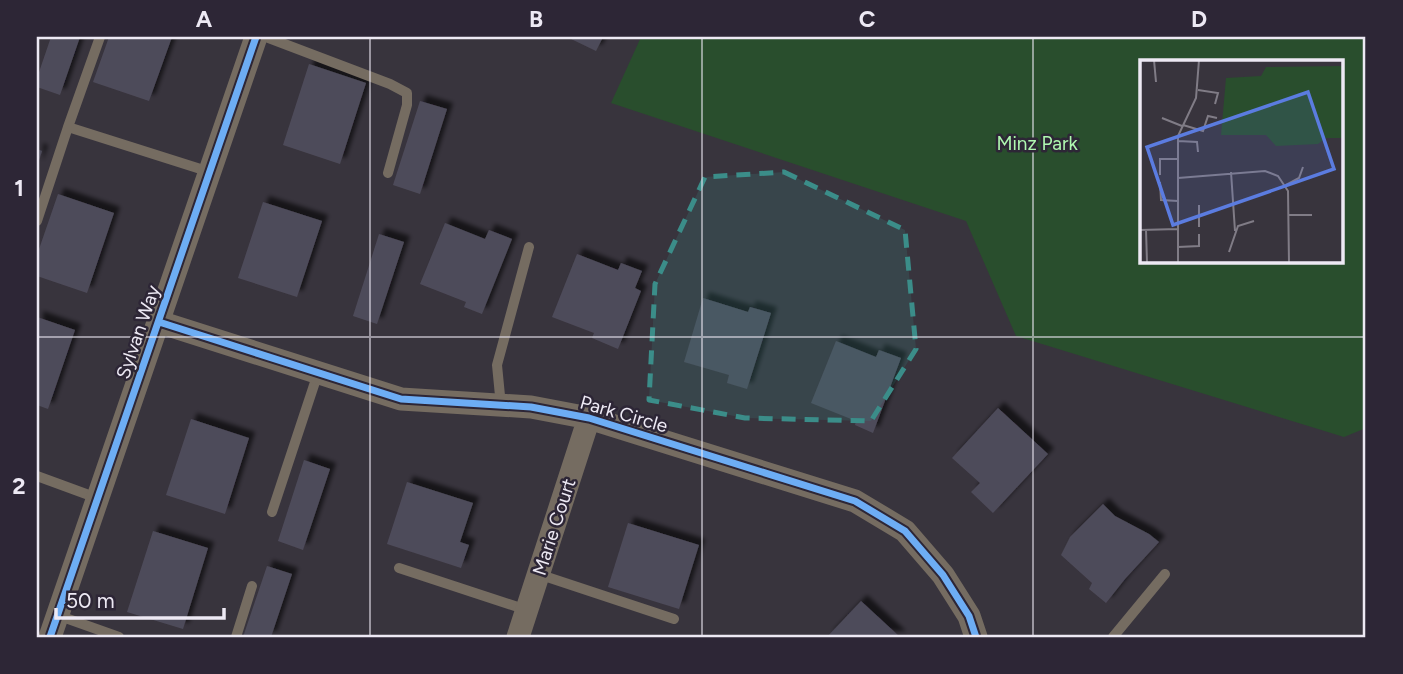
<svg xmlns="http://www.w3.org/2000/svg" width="1403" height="674" font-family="Figtree,sans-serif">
	<defs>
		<filter id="shadow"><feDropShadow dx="6" dy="-6" stdDeviation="2" flood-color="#0009"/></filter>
	</defs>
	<rect width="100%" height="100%" fill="#38343d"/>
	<!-- green -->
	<path fill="#294e2d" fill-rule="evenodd" d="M641 37H1366V428L1344 437 1016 336 966 221 611 103ZM1142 61H1342V261H1142Z"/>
	<!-- building -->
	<path fill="#4e4b5a" filter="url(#shadow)" d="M51 37H80L60 95 37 87V78Z
		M109 37H172L149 101 93 82Z
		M567 37H603L596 51Z
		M309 64 366 83 340 164 283 145Z
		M420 101 447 109 420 194 393 185Z
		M37 149 42 151 37 167Z
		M58 194 114 213 87 293 37 276V255Z
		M263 202 322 221 297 297 238 278Z
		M445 223 485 239 489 230 512 239 482 314 464 307 466 302 420 284Z
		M379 234 404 242 377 324 353 316Z
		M577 254 618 270 621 263 642 271 635 288 641 291 618 349 592 338 594 333 552 317Z
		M703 298 748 312 750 307 771 313 747 389 727 383 729 375 684 362Z
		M37 317 75 330 48 409 37 405Z
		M836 341 876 357 879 350 901 358 873 433 855 425 856 421 811 403Z
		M998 408 1048 454 993 513 971 492 980 483 952 458Z
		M191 419 249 438 225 514 166 495Z
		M304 460 330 469 303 550 278 541Z
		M407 482 473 503 460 542 469 545 461 568 387 544Z
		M1103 504 1115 516 1149 534 1159 542 1125 579 1106 603 1089 589 1092 583 1061 555 1070 537Z
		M628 523 699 545 679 609 608 587Z
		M153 531 208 548 183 629 127 612Z
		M267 566 292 574 271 637H243Z
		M861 601 900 637H827Z"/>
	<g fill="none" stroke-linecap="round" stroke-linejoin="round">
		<!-- service -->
		<path stroke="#756c61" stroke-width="10" d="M266 37 390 84 407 93V105L388 173
			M68 127 100 37
			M37 221 68 127 210 172
			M501 406 497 365 529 247
			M37 476 97 498
			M272 512 318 373
			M399 568 527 610
			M538 574 674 619
			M57 615 119 637
			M236 637 252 586
			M1113 637 1165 574"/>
		<!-- minor -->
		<path stroke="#756c61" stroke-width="23" d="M159 322 401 399 531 407 589 418 855 501 905 531 943 575 969 616 976 637
			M50 637 256 37
			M518 637 589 418"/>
		<defs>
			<path id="cycleway" d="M159 322 401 399 531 407 589 418 855 501 905 531 943 575 969 616 976 637
				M50 637 256 37"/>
		</defs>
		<!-- cycleway casing -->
		<use href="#cycleway" stroke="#2d2636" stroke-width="11"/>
		<!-- cycleway -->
		<use href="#cycleway" stroke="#6dadf4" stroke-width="7"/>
	</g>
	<!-- marked area -->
	<path fill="#3b8d89" fill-opacity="0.2" stroke="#3b8d89" stroke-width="5" stroke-dasharray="14 9" stroke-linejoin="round" d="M784 172 905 230 916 349 871 421 745 418 649 400 655 284 705 177Z"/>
	<!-- grid -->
	<path fill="none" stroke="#ede9f4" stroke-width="2" stroke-opacity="0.55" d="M370 37V637M702 37V637M1033 37V637M37 337H1366"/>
	<g text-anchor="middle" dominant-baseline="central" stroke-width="5" stroke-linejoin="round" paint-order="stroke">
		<!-- park labels -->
		<g font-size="19" fill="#aff8b0" stroke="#2d2636">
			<text x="1037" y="143">Minz Park</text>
		</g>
		<!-- street labels -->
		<g font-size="19" fill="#ede9f4" stroke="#2d2636">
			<text transform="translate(138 332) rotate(-71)">Sylvan Way</text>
			<text transform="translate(624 414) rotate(16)">Park Circle</text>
			<text transform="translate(554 527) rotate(-72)">Marie Court</text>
		</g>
	</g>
	<!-- overview -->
	<g transform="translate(1140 60)">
		<rect width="203" height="203" fill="#38343d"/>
		<path d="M203 6V78H186L178 84 136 86 126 75H81L86 18 121 16 126 7Z" fill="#294e2d"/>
		<path fill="none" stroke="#807c86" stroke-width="2" d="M14 0 16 22M58 30 78 33 75 44M22 58 42 66M43 65 63 71 68 56 77 58M38 81 57 82 58 92M91 112 95 171M20 115V99H38M38 118 125 111 138 116 148 131 149 203M20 122 21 140 38 141M146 125 159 118 163 107M59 145V167M148 155H172M0 170 38 169M6 170 7 202M38 187 59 186V174M89 192 98 166 114 161M38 203V76L56 38 59 0"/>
		<path fill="#5b7ce0" fill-opacity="0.15" stroke="#5b7ce0" stroke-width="3.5" d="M168 32 194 109 33 165 7 87Z"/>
		<rect width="203" height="203" fill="none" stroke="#ede9f4" stroke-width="3.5"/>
	</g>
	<!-- border -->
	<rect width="1403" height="674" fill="none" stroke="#2d2636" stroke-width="77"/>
	<!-- scale -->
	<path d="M56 608v10h168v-10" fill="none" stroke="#ede9f4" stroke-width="3.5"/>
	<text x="66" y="608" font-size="21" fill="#ede9f4" stroke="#2d2636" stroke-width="5" paint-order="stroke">50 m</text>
	<rect x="38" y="38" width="1326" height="598" fill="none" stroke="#ede9f4" stroke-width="2.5"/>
	<g font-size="23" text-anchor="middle" font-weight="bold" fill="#ede9f4">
		<text x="204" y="27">A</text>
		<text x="536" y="27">B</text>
		<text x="867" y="27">C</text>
		<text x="1199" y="27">D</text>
		<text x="19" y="196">1</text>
		<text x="19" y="494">2</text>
	</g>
</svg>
